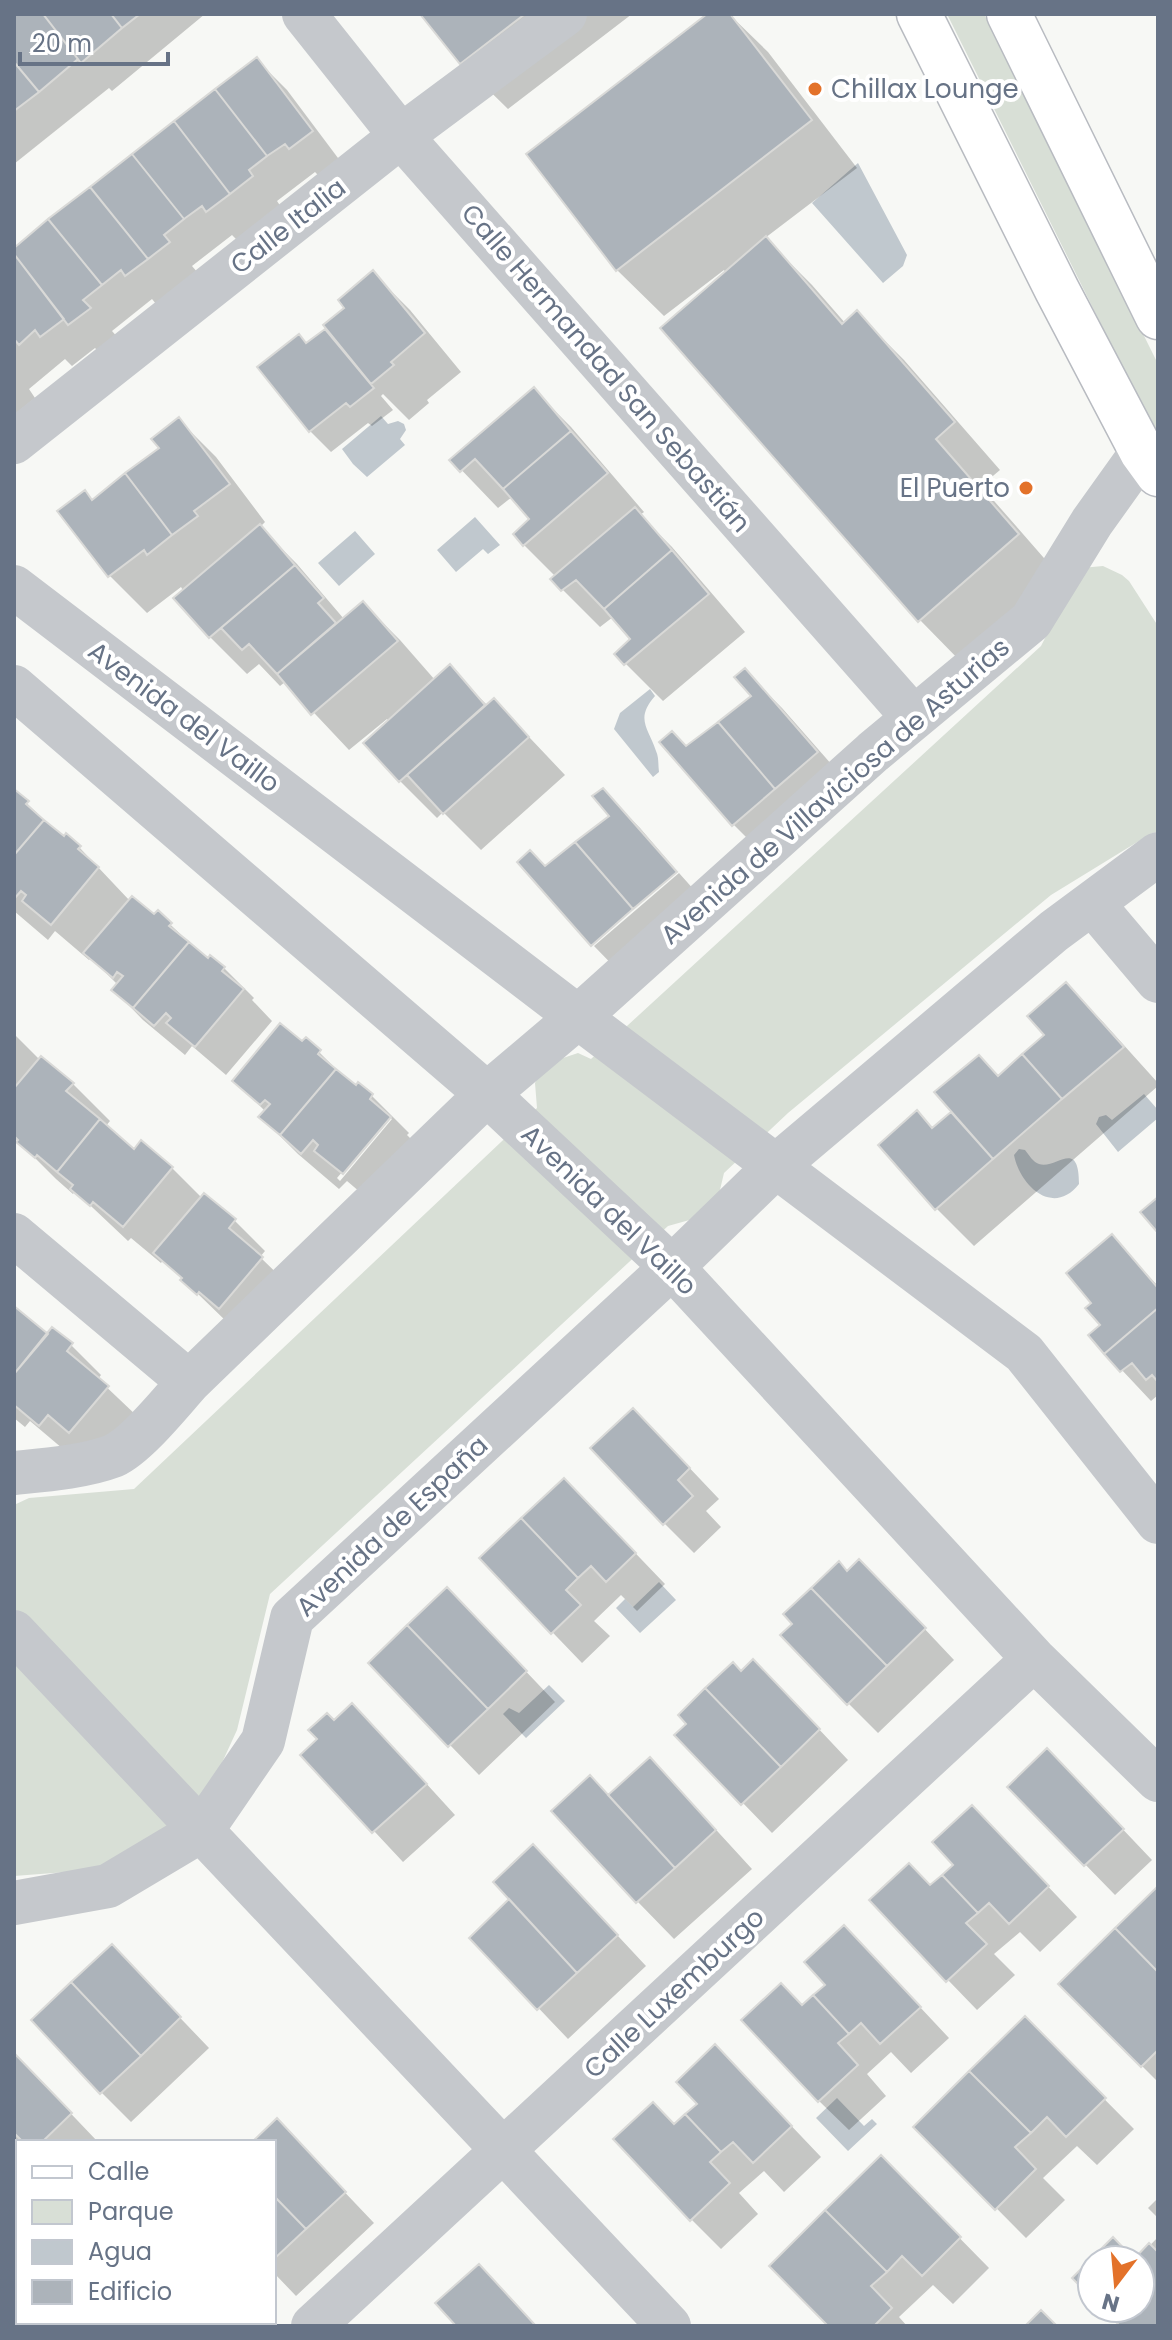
<svg xmlns="http://www.w3.org/2000/svg" width="1172" height="2340" font-family="Poppins,sans-serif">
	<rect width="100%" height="100%" fill="#f7f8f5"/>
	<!-- green -->
	<path fill="#d8dfd6" d="M947 14H984L1158 364V436L1150 423Z
		M1103 566 1122 575 1129 581 1158 626V832L1152 833 1051 895 788 1113 724 1173 719 1194 693 1219 668 1226 270 1594 237 1730 209 1791 161 1836 93 1870 14 1876V1505L29 1498 134 1489 537 1108 535 1083 545 1064 578 1053 591 1059 1041 646 1081 568Z"/>
	<!-- water -->
	<path fill="#c0c8ce" d="M858 163 907 255 903 266 883 283 812 203Z
		M381 416 388 424 398 421 404 424 406 430 400 439 405 445 367 477 353 464 342 449Z
		M475 517 500 545 488 554 483 549 456 572 437 550Z
		M355 531 375 554 339 586 318 563Z
		M650 689 655 696C635 719 648 727 656 751 659 757 658 765 659 772L653 777 614 729 620 713Z
		M1144 1094 1158 1110V1118L1118 1152 1096 1124 1099 1117 1106 1115 1112 1120Z
		M1019 1149 1025 1150C1029 1155 1033 1162 1039 1164 1056 1170 1079 1137 1079 1184 1053 1217 1020 1186 1014 1155Z
		M659 1582 676 1600 640 1633 616 1608 625 1599 633 1607Z
		M549 1685 565 1701 526 1738 503 1714 509 1708 519 1713Z
		M837 2098 864 2126 872 2119 877 2124 848 2151 816 2118Z"/>
	<!-- shadow -->
	<path fill="#0003" fill-rule="evenodd" d="M14 14H205L112 91 109 88 14 164Z
		M423 14H632L508 109 461 63Z
		M711 14H729L768 52 857 168 765 238 812 285 846 324 857 313 904 360 1000 470 981 486 1064 581 966 667 920 620 724 270 664 316 617 270Z
		M257 60 287 90 341 162 320 177 315 172 277 201 281 207 237 240 232 235 192 266 198 273 156 304 152 299 112 331 119 339 100 353 95 348 72 366 65 359 29 389 35 398 14 415V251Z
		M373 273 410 310 461 372 427 400 429 403 409 420 383 394 381 396 393 410 372 426 368 423 331 452 310 431 260 367 307 345 332 339 347 308Z
		M534 390 571 427 644 512 640 515 672 547 745 632 663 701 616 654 633 639 613 617 600 627 563 590 553 579 556 577 524 545 532 519 512 497 498 508 452 460Z
		M179 420 216 457 265 522 260 527 297 564 344 619 363 603 400 640 435 680 449 667 488 706 494 700 565 775 481 850 443 812 437 818 400 781 389 721 387 719 349 750 285 682 280 686 259 664 247 674 210 637 181 587 147 613 110 576 93 502 162 448Z
		M745 671 782 708 854 790 771 862 734 825 662 742 687 748 754 696Z
		M14 791 64 839 79 847 130 901 155 917 158 913 208 960 211 958 224 968 254 998 252 1000 272 1021 226 1075 192 1046 185 1055 143 1020 114 990 118 985 91 958 89 960 55 931 48 940 14 911Z
		M603 791 640 828 676 870 592 943 546 868 612 816Z
		M679 873 712 910 629 982 594 946Z
		M1066 985 1103 1022 1158 1083V1086L974 1246 937 1209 881 1145 934 1130 999 1077 1047 1035Z
		M14 1034 40 1060 73 1084 110 1121 105 1127 134 1152 141 1142 172 1168 202 1198 204 1196 235 1221 265 1251 260 1257 292 1288 228 1323 163 1260 161 1263 131 1238 128 1241 75 1191 73 1194 56 1179 14 1137Z
		M302 1044 319 1052 353 1086 372 1096 409 1133 407 1135 427 1155 381 1210 347 1181 339 1189 298 1154 261 1117 266 1112 234 1080ZM389 1117 392 1119 340 1181 337 1178Z
		M1112 1237 1158 1286V1395L1151 1401 1105 1352 1102 1325 1094 1303Z
		M14 1308 48 1337 71 1345 101 1375 98 1379 138 1417 100 1462 69 1454 30 1421 25 1427 14 1418Z
		M663 1440 719 1499 706 1511 721 1527 694 1553 664 1523Z
		M594 1510 665 1584 637 1611 621 1595 594 1621 610 1636 582 1663 481 1558Z
		M847 1573 889 1591 954 1660 878 1733 848 1703Z
		M477 1620 555 1702 479 1775 450 1745Z
		M742 1673 783 1691 848 1760 772 1833 677 1735Z
		M334 1722 382 1735 455 1815 403 1862 303 1755Z
		M650 1760 686 1797 752 1869 674 1939 638 1902 609 1797Z
		M1077 1781 1152 1860 1115 1895 1010 1787Z
		M1001 1837 1077 1917 1040 1952 1020 1932 994 1954 1015 1975 977 2010 948 1980 931 1887Z
		M563 1877 646 1966 568 2039 472 1938 512 1899Z
		M1158 1889V2082L1142 2066Z
		M873 1957 949 2038 911 2073 891 2052 867 2074 886 2096 849 2130 819 2101 803 2008Z
		M141 1977 209 2048 131 2122 101 2092Z
		M1025 2019 1134 2129 1097 2165 1077 2146 1043 2178 1065 2200 1026 2238 916 2127Z
		M14 2054 98 2142H18V2213L14 2209Z
		M745 2077 821 2157 784 2192 764 2171 739 2193 758 2214 721 2249 691 2219 674 2126Z
		M277 2121 374 2223 296 2296 274 2273V2142H254Z
		M881 2158 989 2268 953 2304 933 2285 899 2317 907 2326H831Z
		M1158 2198V2218L1148 2208Z
		M1158 2237V2326H1123L1105 2308H1140V2260H1136Z
		M25 2322H34L38 2326H21Z
		M104 2322H254L258 2326H108Z"/>
	<!-- building -->
	<path fill="#acb3ba" stroke="#d9d9d7" stroke-width="2" d="M14 14H43L78 59 39 92 14 62Z
		M43 14H111L122 28 81 63Z
		M111 14H140L122 28Z
		M420 14H525L460 64Z
		M707 14H730L812 120 616 271 526 154Z
		M257 57 313 131 289 149 285 144 267 156 215 89Z
		M14 62 39 92 14 111Z
		M215 89 267 156 249 170 253 176 230 194 174 121Z
		M174 121 230 194 206 212 202 206 184 219 132 154Z
		M132 154 184 219 164 235 170 242 148 259 90 187Z
		M90 187 148 259 125 276 121 270 102 285 48 219Z
		M48 219 102 285 83 300 91 308 68 325 14 254V248Z
		M766 236 842 324 857 310 955 422 936 439 1019 534 918 622 660 328Z
		M14 254 64 319 40 337 35 330 19 345 14 339Z
		M373 270 425 333 391 362 394 365 371 384 323 325 344 308 338 300Z
		M325 329 374 388 350 407 346 403 309 432 257 367 299 334 306 343Z
		M534 387 571 431 503 489 475 459 460 472 449 460Z
		M179 417 230 484 194 511 198 516 172 535 125 473 159 448 151 439Z
		M571 431 608 473 523 546 513 534 529 519 503 489Z
		M125 473 172 535 147 555 144 550 108 577 57 511 85 490 92 500Z
		M635 507 672 550 604 609 576 580 561 591 550 579Z
		M260 524 295 565 209 638 173 598Z
		M672 550 709 594 624 665 614 654 630 639 604 609Z
		M295 565 324 598 318 603 336 623 277 674 249 644 242 650 221 628Z
		M363 601 398 641 311 715 277 674Z
		M450 664 485 705 399 782 363 743Z
		M745 668 818 752 775 789 718 722 751 696 734 677Z
		M494 698 529 737 443 814 407 775Z
		M718 722 775 789 732 826 659 742 672 731 686 746Z
		M603 788 677 872 633 909 575 842 609 816 592 796Z
		M14 789 29 801 26 804 44 820 14 855Z
		M44 820 64 836 66 833 81 846 78 849 99 867 51 925 22 901 26 895 21 891 14 899V855Z
		M575 842 633 909 591 946 517 862 530 850 545 866Z
		M132 896 154 914 158 910 172 923 169 926 189 942 133 1008 111 990 123 976 117 972 113 978 83 953Z
		M189 942 208 958 210 955 225 967 222 971 244 989 195 1047 166 1023 171 1018 166 1013 154 1026 133 1008Z
		M1066 982 1124 1047 1062 1099 1022 1054 1044 1035 1027 1016Z
		M280 1023 302 1041 306 1037 321 1050 318 1054 336 1069 280 1135 258 1117 270 1104 265 1100 260 1105 232 1081Z
		M1022 1054 1062 1099 993 1159 934 1092 979 1055 998 1076Z
		M41 1056 74 1083 66 1091 100 1119 57 1172 37 1155 35 1158 16 1142 18 1140 14 1136V1088Z
		M336 1069 356 1085 358 1082 373 1094 370 1099 391 1117 343 1174 314 1151 318 1145 313 1140 301 1154 280 1135Z
		M917 1110 932 1128 951 1112 993 1159 935 1210 878 1145Z
		M100 1119 134 1149 141 1140 173 1167 123 1227 93 1202 90 1206 70 1189 73 1185 57 1172Z
		M204 1193 236 1219 229 1228 263 1257 219 1309 199 1292 197 1295 180 1280 182 1278 153 1253Z
		M1158 1197V1233L1140 1212Z
		M1112 1234 1158 1288V1308L1104 1354 1088 1335 1100 1325 1085 1308 1091 1303 1066 1273Z
		M14 1306 48 1334 14 1374Z
		M1158 1308V1382L1152 1375 1146 1380 1132 1363 1120 1372 1104 1354Z
		M52 1327 73 1343 67 1351 109 1386 69 1433 48 1415 39 1426 14 1405V1374Z
		M633 1408 690 1468 678 1480 693 1496 663 1525 590 1448Z
		M564 1478 636 1553 606 1582 591 1566 578 1578 521 1518Z
		M521 1518 578 1578 566 1590 581 1605 551 1634 479 1558Z
		M859 1559 926 1628 887 1666 811 1588 839 1561 847 1571Z
		M447 1587 527 1671 488 1709 407 1625Z
		M811 1588 887 1666 847 1705 780 1635 792 1624 783 1614Z
		M407 1625 488 1709 448 1747 368 1663Z
		M753 1659 820 1729 781 1767 705 1688 733 1662 741 1671Z
		M705 1688 781 1767 741 1805 674 1735 686 1724 678 1715Z
		M352 1703 427 1784 372 1833 300 1755 317 1739 308 1730 327 1713 334 1720Z
		M1047 1748 1124 1829 1084 1866 1007 1787Z
		M650 1757 716 1830 675 1868 608 1795Z
		M590 1775 675 1868 636 1903 551 1811Z
		M972 1805 1049 1886 1009 1924 989 1903 978 1913 942 1875 953 1865 932 1842Z
		M533 1844 618 1935 577 1973 493 1882Z
		M909 1863 930 1885 942 1875 978 1913 966 1923 987 1944 946 1982 869 1900Z
		M1158 1886V1972L1115 1928Z
		M509 1899 577 1973 537 2010 469 1938Z
		M844 1925 921 2007 880 2044 861 2023 849 2034 813 1995 825 1985 804 1962Z
		M1115 1928 1158 1972V2050L1141 2067 1058 1984Z
		M112 1944 181 2017 141 2056 71 1982Z
		M71 1982 141 2056 100 2094 31 2020Z
		M781 1983 802 2005 813 1995 849 2034 838 2043 858 2065 818 2102 741 2020Z
		M1025 2016 1106 2098 1066 2137 1047 2117 1031 2133 969 2071Z
		M715 2044 792 2126 753 2163 733 2142 721 2152 685 2114 697 2104 676 2082Z
		M14 2053 72 2113 42 2142H23L14 2133Z
		M969 2071 1031 2133 1015 2147 1036 2169 995 2210 913 2127Z
		M653 2102 674 2124 685 2114 721 2152 710 2162 730 2183 690 2221 613 2139Z
		M277 2118 346 2192 306 2229 274 2196V2142H252Z
		M881 2155 961 2237 922 2276 902 2256 887 2272 825 2210Z
		M274 2196 306 2229 274 2259Z
		M825 2210 887 2272 871 2286 892 2308 874 2326H828L769 2266Z
		M1113 2237 1134 2259 1149 2243 1158 2252V2326H1120L1102 2308H1140V2260H1092V2298L1072 2278Z
		M479 2264 536 2326H456L435 2303Z
		M1041 2310 1057 2326H1025Z
		M101 2322H179L182 2326H105Z"/>
	<g fill="none" stroke-linecap="round" stroke-linejoin="round">
		<defs>
			<path id="secondary" d="M919 14 1057 290 1142 452 1158 474
				M1009 14 1158 317"/>
		</defs>
		<!-- secondary casing -->
		<use href="#secondary" stroke="#b8bbc1" stroke-width="47"/>
		<!-- street -->
		<path stroke="#c5c8cc" stroke-width="44" d="M304 14 401 136 914 718
			M14 442 401 136 565 14
			M14 587 578 1017 1024 1353 1158 1522
			M14 687 487 1094 672 1267 1034 1659 1158 1780
			M1092 903 1158 981
			M14 1235 189 1382
			M14 1473C44 1470 84 1467 113 1456 137 1445 171 1402 189 1382L487 1094 578 1017 873 752 1031 621 1092 522 1142 452
			M14 1632 669 2326
			M14 1903 108 1886 202 1830 263 1741 292 1618 672 1267 776 1166 1054 931 1158 854
			M313 2326 1034 1659"/>
		<!-- secondary -->
		<use href="#secondary" stroke="#fff" stroke-width="44"/>
	</g>
	<!-- markers -->
	<g fill="#e3722a" stroke="#fff" stroke-width="3">
		<circle cx="815" cy="89" r="8"/>
		<circle cx="1026" cy="488" r="8"/>
	</g>
	<g text-anchor="middle" dominant-baseline="central" stroke-width="8" stroke-linejoin="round" paint-order="stroke">
		<!-- poi labels -->
		<g font-size="26" fill="#677386" stroke="#fff" text-anchor="start">
			<text x="831" y="89">Chillax Lounge</text>
			<text x="1010" y="488" text-anchor="end">El Puerto</text>
		</g>
		<!-- street labels -->
		<g font-size="26" fill="#677386" stroke="#fff">
			<text transform="translate(288 226) rotate(-38)">Calle Italia</text>
			<text transform="translate(606 368) rotate(49)">Calle Hermandad San Sebastián</text>
			<text transform="translate(184 717) rotate(37)">Avenida del Vaillo</text>
			<text transform="translate(835 791) rotate(-41)">Avenida de Villaviciosa de Asturias</text>
			<text transform="translate(609 1210) rotate(44)">Avenida del Vaillo</text>
			<text transform="translate(392 1526) rotate(-43)">Avenida de España</text>
			<text transform="translate(674 1993) rotate(-43)">Calle Luxemburgo</text>
		</g>
	</g>
	<!-- border -->
	<rect width="1172" height="2340" fill="none" stroke="#677386" stroke-width="32"/>
	<!-- legend -->
	<rect x="16" y="2140" width="260" height="184" fill="#ffffff" stroke="#c2c7cf" stroke-width="2"/>
	<rect x="32" y="2166" width="40" height="12" fill="#ffffff" stroke="#c2c7cf" stroke-width="2"/>
	<text x="88" y="2180" font-size="24" fill="#677386">Calle</text>
	<rect x="32" y="2200" width="40" height="24" fill="#d8dfd6" stroke="#c2c7cf" stroke-width="2"/>
	<text x="88" y="2220" font-size="24" fill="#677386">Parque</text>
	<rect x="32" y="2240" width="40" height="24" fill="#c0c8ce" stroke="#c2c7cf" stroke-width="2"/>
	<text x="88" y="2260" font-size="24" fill="#677386">Agua</text>
	<rect x="32" y="2280" width="40" height="24" fill="#acb3ba" stroke="#c2c7cf" stroke-width="2"/>
	<text x="88" y="2300" font-size="24" fill="#677386">Edificio</text>
	<!-- north arrow -->
	<g transform="translate(1116 2284) rotate(196)"><circle r="38" fill="#ffffff" stroke="#c2c7cf" stroke-width="2"/>
	<path d="M0-6L14 30L0 20L-14 30Z" fill="#e3722a"/>
	<text y="-12" font-size="22" font-weight="bold" text-anchor="middle" fill="#677386">N</text>
	</g>
	<!-- scale -->
	<path d="M20 52v12h148v-12" fill="none" stroke="#677386" stroke-width="4"/>
	<text x="32" y="52" font-size="24" fill="#677386" stroke="#ffffff" stroke-width="6" paint-order="stroke">20 m</text>
</svg>
